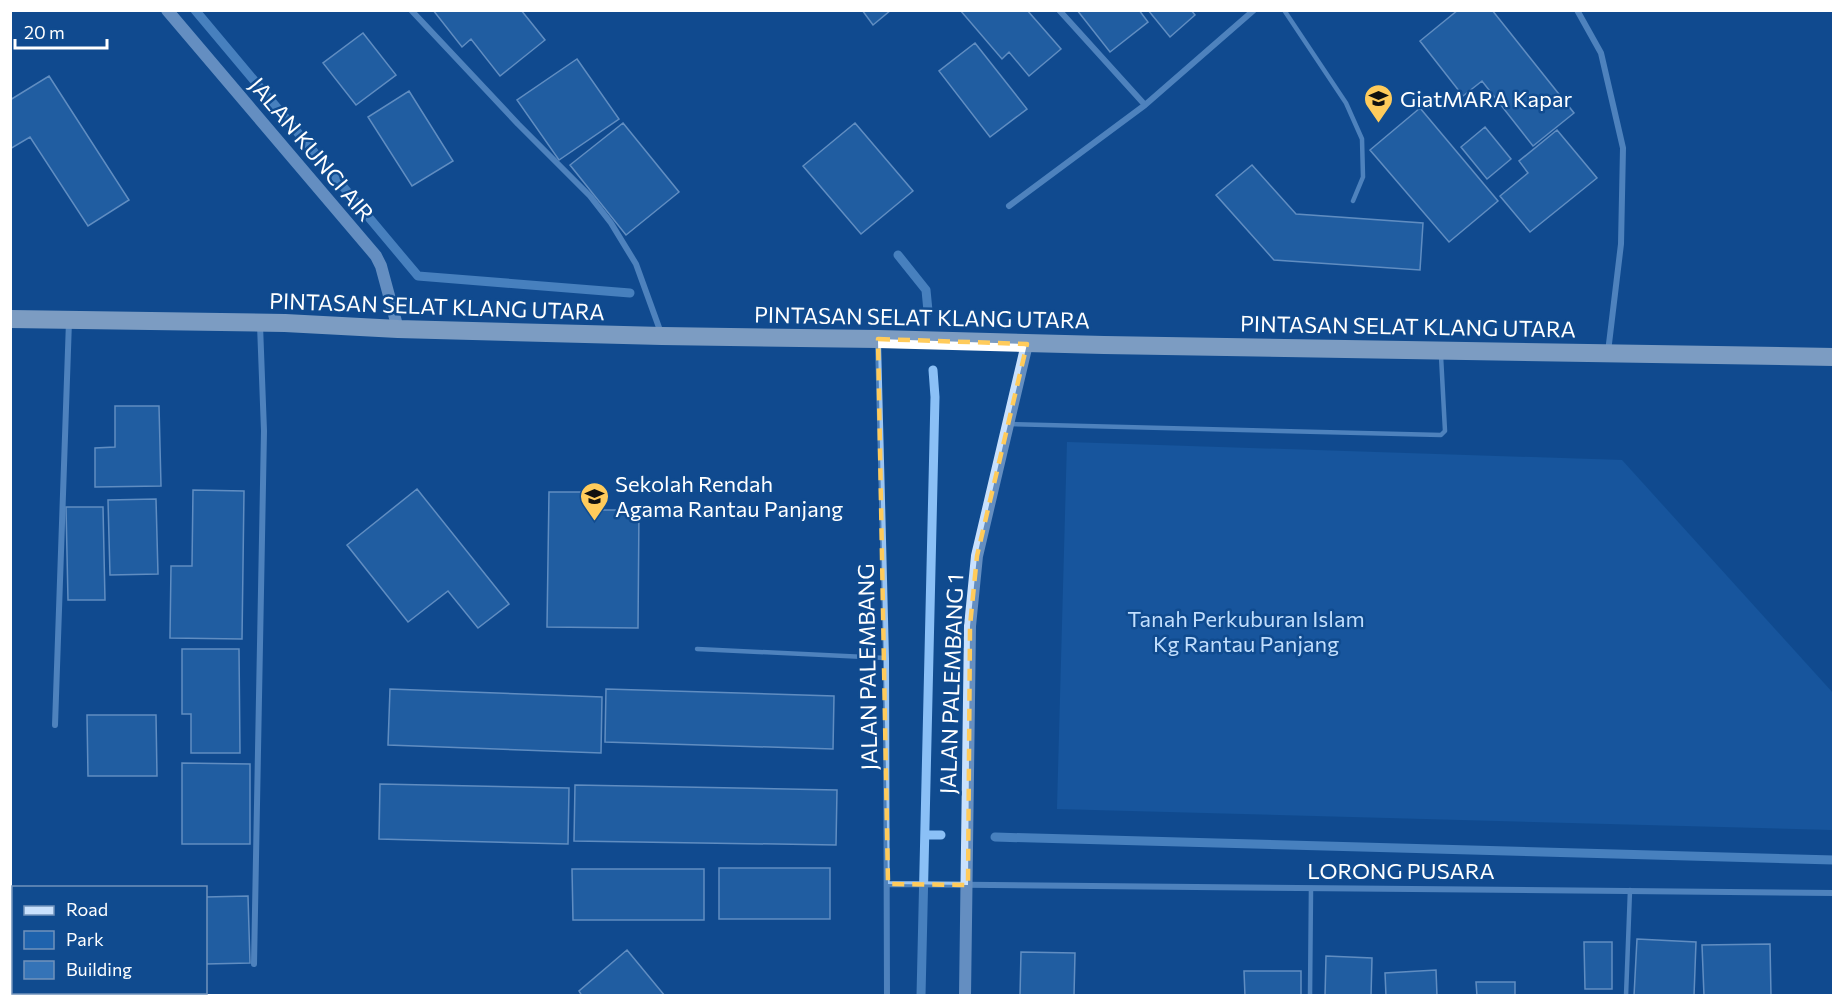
<svg xmlns="http://www.w3.org/2000/svg" width="1844" height="1006" font-family="Commissioner,sans-serif">
	<rect width="100%" height="100%" fill="#104b8f"/>
	<!-- green -->
	<path fill="#1f63ad" d="M1067 442 1622 460 1833 693V830L1057 809Z"/>
	<g fill="none" stroke-linecap="round" stroke-linejoin="round">
		<!-- stream -->
		<path stroke="#8bc0f6" stroke-width="9" d="M195 10 418 276 630 293
			M898 255 926 290 928 311
			M925 835H941
			M995 837 1834 860
			M921 996 935 397 933 370"/>
	</g>
	<!-- building -->
	<path fill="#3473b7" stroke="#c1defd" stroke-width="1.5" d="M433 10H521L545 40 500 76 471 39 462 47Z
		M862 10H891L873 25Z
		M960 10H1027L1061 49 1029 76 1009 52 1002 59Z
		M1077 10H1139L1148 22 1110 52Z
		M1148 10H1191L1195 15 1170 37Z
		M1458 10H1492L1574 113 1533 146 1482 81 1463 96 1420 41Z
		M363 33 396 75 356 105 323 63Z
		M975 43 1027 109 990 137 939 71Z
		M577 59 619 119 559 160 517 100Z
		M49 76 129 200 88 226 30 137 10 149V100Z
		M409 91 453 161 412 186 368 117Z
		M1420 108 1498 201 1449 242 1370 150Z
		M623 123 679 192 626 235 570 165Z
		M855 123 913 191 861 234 803 166Z
		M1485 127 1511 159 1487 179 1461 147Z
		M1557 130 1597 178 1530 232 1500 196 1528 173 1519 161Z
		M1252 165 1296 214 1423 223 1420 270 1274 260 1216 195Z
		M115 406H159L161 486 95 487V448L115 447Z
		M417 489 509 604 478 628 448 591 408 622 347 545Z
		M193 490 244 491 242 639 170 638 171 566H192Z
		M549 492H593V510H639L638 628 547 627Z
		M156 499 158 574 110 575 108 500Z
		M66 507H103L105 600H68Z
		M182 649H239L240 753H191V714H182Z
		M390 689 602 697 601 753 388 745Z
		M606 689 834 696 833 749 605 742Z
		M87 715H156L157 776H88Z
		M182 763 250 764V844H182Z
		M380 784 569 788 568 844 379 839Z
		M575 785 837 790 836 845 574 841Z
		M719 868H830V919H719Z
		M572 869H704V920H573Z
		M248 896 250 963 206 964V897Z
		M1637 939 1696 942 1694 996H1634Z
		M1584 942H1612V989H1585Z
		M1770 944 1771 996H1704L1702 945Z
		M627 950 665 996H582L579 991Z
		M1021 952 1075 953 1074 996H1020Z
		M1326 956 1372 958 1371 996H1325Z
		M1436 970 1437 996H1386L1385 973Z
		M1244 971H1301V996H1245Z
		M1476 982H1515V996H1477Z
		M167 992H199V995L167 996Z"/>
	<g fill="none" stroke-linecap="round" stroke-linejoin="round">
		<!-- lane -->
		<path stroke="#9ac5f3" stroke-width="4.5" d="M1284 10 1346 103 1362 139 1363 177 1353 201
			M1009 424 1441 435 1445 431 1441 356
			M697 649 886 658
			M1310 996 1311 888
			M1626 996 1630 890"/>
		<!-- street -->
		<path stroke="#9ac5f3" stroke-width="6" d="M411 10 518 124 590 196 611 223 636 264 661 333
			M1059 10 1145 105
			M1577 10 1601 53 1623 148 1621 244 1608 352
			M1009 206 1145 105 1254 10
			M878 342 886 658 887 996
			M55 725 69 321
			M888 884 1834 893
			M254 964 264 431 260 325"/>
		<!-- secondary -->
		<path stroke="#c9e1fd" stroke-width="12" d="M167 10 376 256 381 266 398 329
			M965 996 970 626 977 556 1027 344"/>
		<!-- highway -->
		<path stroke="#fff" stroke-width="18" d="M10 319 285 323 398 329 662 336 878 339 1104 345 1834 357"/>
	</g>
	<!-- marked area -->
	<path d="M0 0H1844V1006H0ZM878 339 1027 344 977 556 970 626 968 885 888 884Z" fill="#104b8f" fill-opacity=".55" fill-rule="evenodd"/>
	<path fill="none" stroke="#ffcb5b" stroke-width="4.5" stroke-dasharray="12 8" stroke-linejoin="round" d="M878 339 1027 344 977 556 970 626 968 885 888 884Z"/>
	<!-- icons -->
	<defs>
		<symbol id="university-pin" viewBox="-11 -11 22 30"><path d="M0 17L-7.5 6A9.5 9.5 0 1 1 7.5 6Z" fill="#ffcb5b" stroke="#104b8f"/><path d="M0-5L7-2L0 1L-7-2ZM-4 1L0 2.5L4 1V4Q0 6-4 4Z" fill="#111"/></symbol>
		<symbol id="school-pin" viewBox="-11 -11 22 30"><path d="M0 17L-7.5 6A9.5 9.5 0 1 1 7.5 6Z" fill="#ffcb5b" stroke="#104b8f"/><path d="M0-5L7-2L0 1L-7-2ZM-4 1L0 2.5L4 1V4Q0 6-4 4Z" fill="#111"/></symbol>
	</defs>
	<g fill-rule="evenodd">
		<use href="#university-pin" x="1362" y="82" width="33" height="45"/>
		<use href="#school-pin" x="578" y="480" width="33" height="45"/>
	</g>
	<g text-anchor="middle" dominant-baseline="central" stroke-width="5" stroke-linejoin="round" paint-order="stroke">
		<!-- poi labels -->
		<g font-size="22" fill="#fff" stroke="#104b8f" text-anchor="start">
			<text x="1400" y="98">GiatMARA Kapar</text>
			<text x="615" y="483">Sekolah Rendah<tspan x="615" dy="25">Agama Rantau Panjang</tspan></text>
		</g>
		<!-- street labels -->
		<g font-size="22" fill="#fff" stroke="#104b8f">
			<text transform="translate(312 149) rotate(50)">JALAN KUNCI AIR</text>
			<text transform="translate(437 306) rotate(2)">PINTASAN SELAT KLANG UTARA</text>
			<text transform="translate(922 317) rotate(1)">PINTASAN SELAT KLANG UTARA</text>
			<text transform="translate(1408 326) rotate(1)">PINTASAN SELAT KLANG UTARA</text>
			<text transform="translate(867 667) rotate(-91)">JALAN PALEMBANG</text>
			<text transform="translate(951 684) rotate(-88)">JALAN PALEMBANG 1</text>
			<text x="1401" y="870">LORONG PUSARA</text>
		</g>
		<!-- park labels -->
		<g font-size="22" fill="#c1defd" stroke="#104b8f">
			<text x="1246" y="618">Tanah Perkuburan Islam<tspan x="1246" dy="25">Kg Rantau Panjang</tspan></text>
		</g>
	</g>
	<!-- border -->
	<rect width="1844" height="1006" fill="none" stroke="#ffffff" stroke-width="24"/>
	<!-- legend -->
	<rect x="12" y="886" width="195" height="108" fill="#104b8f" stroke="#7093bc" stroke-width="1.5"/>
	<rect x="24" y="906" width="30" height="9" fill="#c9e1fd" stroke="#7093bc" stroke-width="1.5"/>
	<text x="66" y="916" font-size="18" fill="#ffffff">Road</text>
	<rect x="24" y="931" width="30" height="18" fill="#1f63ad" stroke="#7093bc" stroke-width="1.5"/>
	<text x="66" y="946" font-size="18" fill="#ffffff">Park</text>
	<rect x="24" y="961" width="30" height="18" fill="#3473b7" stroke="#7093bc" stroke-width="1.5"/>
	<text x="66" y="976" font-size="18" fill="#ffffff">Building</text>
	<!-- scale -->
	<path d="M15 39v9h92v-9" fill="none" stroke="#ffffff" stroke-width="3"/>
	<text x="24" y="39" font-size="18" fill="#ffffff" stroke="#104b8f" stroke-width="4.5" paint-order="stroke">20 m</text>
</svg>
